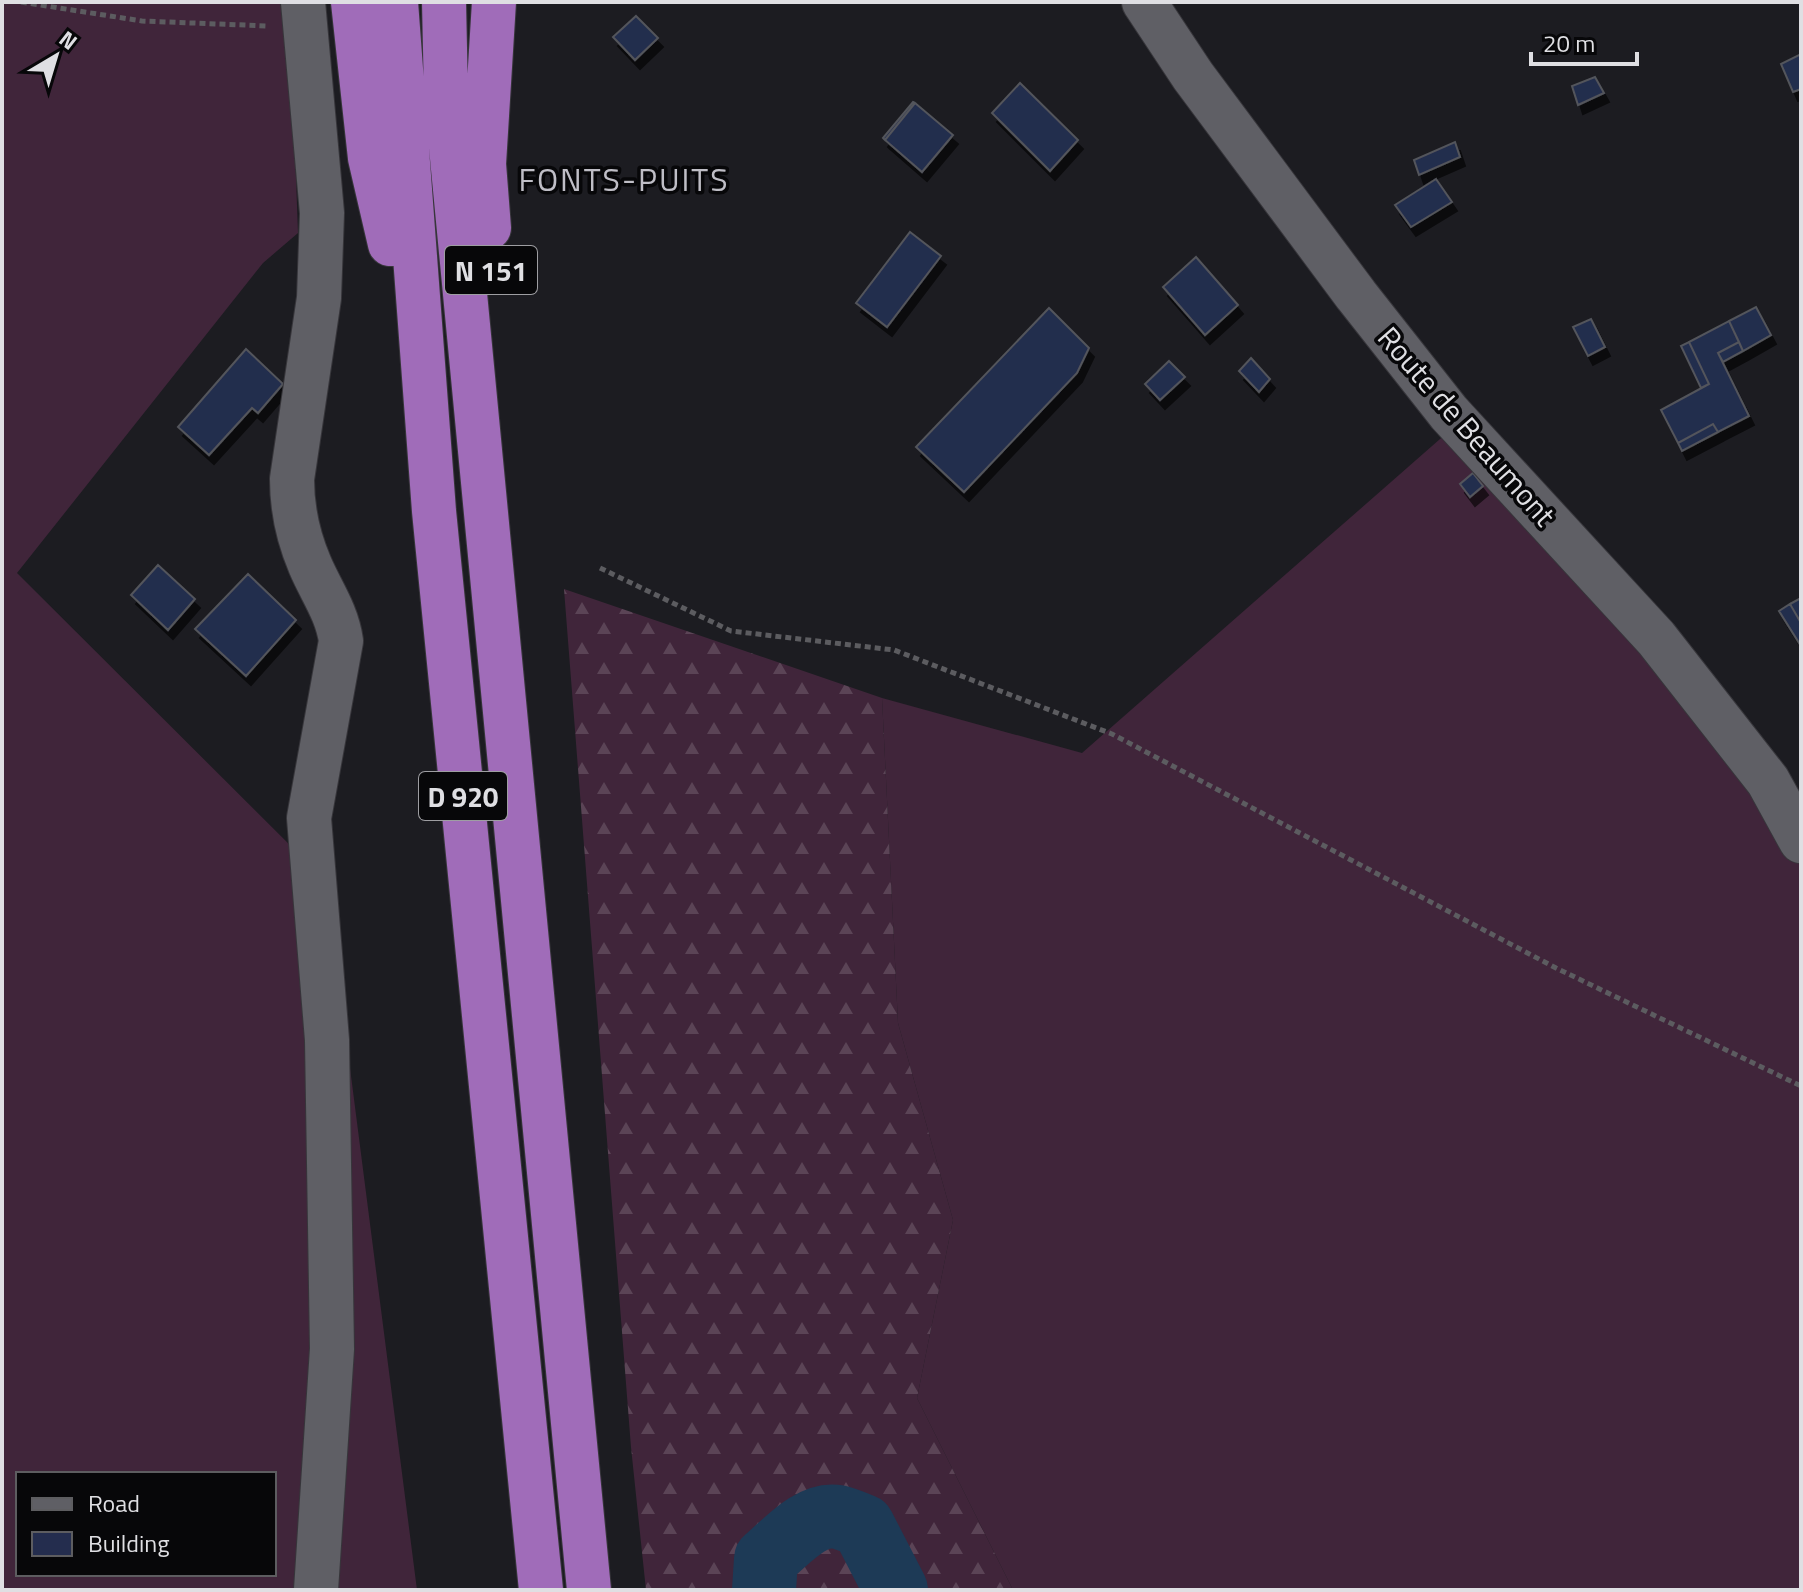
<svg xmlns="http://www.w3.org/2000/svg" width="1803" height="1592" font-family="'Titillium Web',sans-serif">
	<defs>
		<pattern id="forest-firs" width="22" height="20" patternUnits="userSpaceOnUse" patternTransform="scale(2)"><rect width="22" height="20" fill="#40253a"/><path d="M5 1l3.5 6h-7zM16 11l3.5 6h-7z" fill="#5b4456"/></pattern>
		<filter id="shadow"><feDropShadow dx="5" dy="9" stdDeviation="0" flood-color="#0009"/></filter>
	</defs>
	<rect width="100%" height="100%" fill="#1c1c21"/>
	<!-- grass -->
	<path fill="#40253a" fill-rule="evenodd" d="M2 2H280L293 95 298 233 263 263 17 573 326 881 417 1590H2ZM18 1474H274V1574H18Z
		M1448 432 1801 801V1590H1013L917 1398 953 1220 898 1023 882 698 1082 753Z"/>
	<!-- forest -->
	<path fill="url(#forest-firs)" d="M564 589 882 698 898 1023 953 1220 917 1398 1013 1590H646L631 1447Z"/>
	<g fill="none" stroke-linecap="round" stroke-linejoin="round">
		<!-- river -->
		<path stroke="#1d3a56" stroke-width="64" d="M764 1590 766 1559C785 1543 811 1512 838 1517 847 1519 855 1523 863 1526L896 1590"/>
	</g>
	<!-- building -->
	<path fill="#242d4e" stroke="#53555b" stroke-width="2" filter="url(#shadow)" d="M636 16 658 38 635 60 613 37Z
		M1801 54V89L1793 92 1781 64Z
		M1595 77 1604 93 1578 105 1572 86Z
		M1020 83 1078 140 1050 171 992 113Z
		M913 102 915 103 885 140 883 138Z
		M915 103 953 135 922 172 885 140Z
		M1455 142 1460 157 1419 175 1414 160Z
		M1436 179 1452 202 1411 227 1395 205Z
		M910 232 941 256 887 327 856 303Z
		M1196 257 1238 305 1205 335 1163 287Z
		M1756 307 1771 335 1743 351 1729 321Z
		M1049 308 1089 348 1077 373 964 492 916 447Z
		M1591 319 1605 347 1588 356 1573 327Z
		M1729 321 1739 342 1718 353 1749 416 1718 432 1713 424 1678 443 1661 410 1709 384 1689 342Z
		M1689 342 1709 384 1701 388 1681 346Z
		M1739 342 1743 351 1723 362 1718 353Z
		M246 349 283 384 258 413 252 408 209 455 178 427Z
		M1251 358 1270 379 1259 392 1239 371Z
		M1169 361 1185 377 1160 400 1145 384Z
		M1713 424 1718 432 1682 451 1678 443Z
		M1473 473 1483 486 1470 497 1460 484Z
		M158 565 195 599 168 630 131 595Z
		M248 574 296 620 246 676 195 629Z
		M1801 598V623L1790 604Z
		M1790 604 1801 623V646L1779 611Z"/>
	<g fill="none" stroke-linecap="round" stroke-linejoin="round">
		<defs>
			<path id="minor" d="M303 2 322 213 319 298 292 479C292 510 298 537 310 565 321 591 337 612 341 641L309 818 327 1040 332 1349 316 1590
				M1144 2 1193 76 1356 295 1449 413 1656 638 1768 781 1801 841"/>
			<path id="highway" d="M353 2 370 158 390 244
				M396 2 434 511 541 1590
				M444 2 446 95 589 1590
				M489 228 484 164 494 2"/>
		</defs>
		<!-- minor casing -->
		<use href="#minor" stroke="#37363b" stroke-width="46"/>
		<!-- highway casing -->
		<use href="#highway" stroke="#37363b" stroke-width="46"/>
		<!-- path -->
		<path stroke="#5c5c60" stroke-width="5" stroke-dasharray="6 4" stroke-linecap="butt" d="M21 2 142 21 268 26
			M600 568 731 631 894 650 1112 734 1556 968 1801 1086"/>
		<!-- minor -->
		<use href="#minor" stroke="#5f5f65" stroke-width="44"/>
		<!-- highway -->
		<use href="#highway" stroke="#a06cb9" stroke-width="44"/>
	</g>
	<g text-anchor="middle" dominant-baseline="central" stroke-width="7" stroke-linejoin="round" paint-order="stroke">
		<!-- shield labels -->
		<g fill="#070709" stroke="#9e9ea2" stroke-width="2">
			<rect x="445" y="246" width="92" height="48" rx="6"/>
			<rect x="419" y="772" width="88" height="48" rx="6"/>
		</g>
		<g font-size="28" font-weight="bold" fill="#dfdfe3">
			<text x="491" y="270">N 151</text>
			<text x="463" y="796">D 920</text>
		</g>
		<!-- street labels -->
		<g font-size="30" fill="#dfdfe3" stroke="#070709">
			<text transform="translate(1467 426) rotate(49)">Route de Beaumont</text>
		</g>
		<!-- neighbourhood labels -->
		<g font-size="32" letter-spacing="2" fill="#bfbec6" stroke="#070709">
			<text x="624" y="179">FONTS-PUITS</text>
		</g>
	</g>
	<!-- border -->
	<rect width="1803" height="1592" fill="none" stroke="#dfdfe3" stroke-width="8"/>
	<!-- legend -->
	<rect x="16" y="1472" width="260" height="104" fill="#070709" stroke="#5d5d60" stroke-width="2"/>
	<rect x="32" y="1498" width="40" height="12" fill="#5f5f65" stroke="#5d5d60" stroke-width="2"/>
	<text x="88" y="1512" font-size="24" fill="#dfdfe3">Road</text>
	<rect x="32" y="1532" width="40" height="24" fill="#242d4e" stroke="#5d5d60" stroke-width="2"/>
	<text x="88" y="1552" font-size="24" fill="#dfdfe3">Building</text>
	<!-- north arrow -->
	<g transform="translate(56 56) rotate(38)" stroke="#070709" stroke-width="6" paint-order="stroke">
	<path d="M0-6L14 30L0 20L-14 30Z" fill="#dfdfe3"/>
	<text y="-12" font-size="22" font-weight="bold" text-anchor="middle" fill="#dfdfe3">N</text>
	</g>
	<!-- scale -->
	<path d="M1531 52v12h106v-12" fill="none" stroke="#dfdfe3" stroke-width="4"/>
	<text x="1543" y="52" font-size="24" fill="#dfdfe3" stroke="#070709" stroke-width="6" paint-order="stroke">20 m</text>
</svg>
